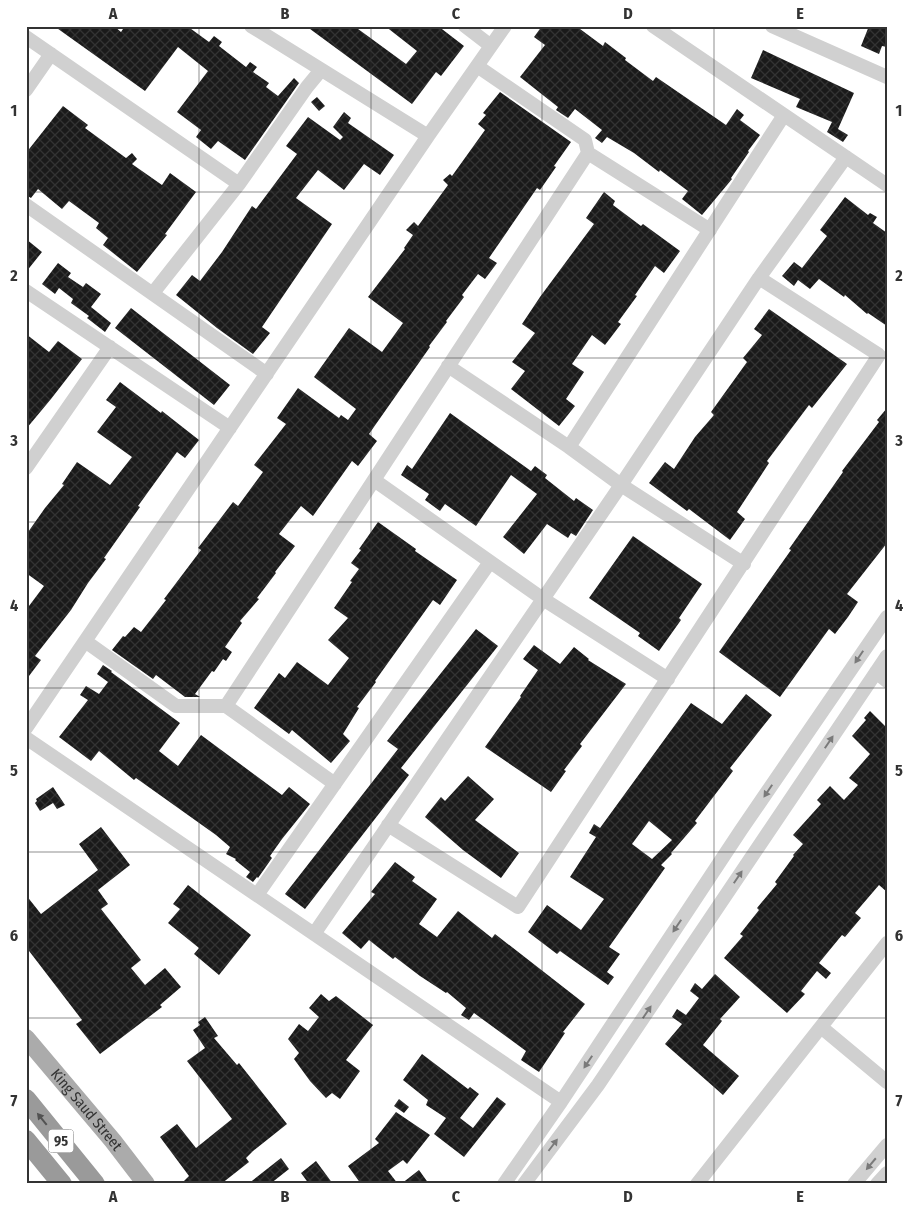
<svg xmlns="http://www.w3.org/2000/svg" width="913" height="1210" font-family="'Fira Sans Condensed',sans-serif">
	<defs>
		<pattern id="building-cross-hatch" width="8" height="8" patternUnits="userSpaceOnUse" patternTransform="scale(1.25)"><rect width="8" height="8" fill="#1a1a1a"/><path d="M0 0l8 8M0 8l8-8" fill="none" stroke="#333"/></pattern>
	</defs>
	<rect width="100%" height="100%" fill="#fff"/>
	<!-- building -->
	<path fill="url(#building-cross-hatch)" fill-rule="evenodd" d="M54 26H114L121 32 125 26H187L209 42 214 36 222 42 219 46 246 67 250 62 257 67 253 72 269 83 266 87 278 96 294 78 299 83 245 160 218 141 211 149 196 137 201 130 177 112 208 71 178 47 145 91Z
		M306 26H354L406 64 417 51 385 26H438L464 46 441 76 436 72 412 104Z
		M542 26H576L603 46 605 42 626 58 625 60 653 81 656 77 726 125 737 109 744 115 740 120 760 135 748 151 749 152 731 178 732 179 702 215 682 199 688 191 660 170 659 172 634 153 607 137 602 143 595 138 602 130 575 109 568 118 556 110 558 107 520 77 545 45 534 37Z
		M869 26H887V47L882 46 879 54 861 46Z
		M763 50 854 93 838 129 848 135 843 142 827 132 832 122 796 107 800 99 751 78Z
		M500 92 571 142 554 166 556 167 540 190 537 188 489 258 497 263 485 279 478 274 462 295 464 297 446 321 447 322 429 346 430 347 369 434 377 441 358 466 352 461 313 516 301 506 279 534 295 546 275 572 276 573 257 598 259 599 240 621 242 623 225 647 232 652 226 661 223 659 214 672 212 671 195 694 200 697H185L156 675 153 679 112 650 123 636 125 637 134 627 141 632 166 600 164 599 201 550 198 548 214 527 233 502 238 506 263 472 254 465 286 424 277 418 298 388 339 418 341 415 348 420 356 409 314 377 349 328 382 352 403 323 368 297 405 249 404 248 413 235 406 230 414 222 418 226 448 185 443 180 450 174 452 176 485 130 478 124 486 115 483 113Z
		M317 97 325 106 319 111 311 102Z
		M63 106 88 125 85 128 126 158 132 153 137 159 132 164 162 185 170 173 196 192 165 234 167 235 137 272 103 245 108 238 96 228 99 223 69 201 62 209 38 189 31 198 26 195V153Z
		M344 112 351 118 348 123 394 155 380 175 364 164 344 190 318 170 296 198 332 224 262 327 270 333 253 354 217 328 176 295 192 275 200 281 222 252 252 206 256 209 297 154 286 146 308 117 340 140 343 137 333 127Z
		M604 192 615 201 613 205 641 226 643 224 680 251 664 273 655 266 635 295 637 296 618 322 621 324 605 345 592 335 572 364 584 372 566 399 575 406 559 426 511 389 525 371 512 362 535 333 522 324 540 297 594 224 586 218Z
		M845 197 868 215 870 213 877 217 873 223 887 233V326L868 313 867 314 845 295 844 297 819 279 810 289 798 280 794 286 782 276 794 262 802 268 827 236 820 230Z
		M26 239 42 252 26 272Z
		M58 263 71 273 68 277 83 287 86 283 101 294 91 307 111 323 105 332 87 318 89 316 71 303 73 299 59 288 55 294 42 284Z
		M131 308 230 385 214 405 115 328Z
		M769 309 847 364 812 408 809 405 767 461 769 463 737 512 745 519 730 540 689 509 687 511 649 483 665 462 674 469 695 437 714 415 711 412 747 362 743 358 762 335 754 329Z
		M26 334 49 352 58 341 82 359 51 399 26 429Z
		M120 382 161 413 162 411 199 440 185 458 177 452 138 506 140 507 104 558 106 559 88 583 71 610 35 656 41 660 26 680V610L44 586 26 573V535L45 508 64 485 62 484 77 462 110 485 132 457 97 432 116 407 106 400Z
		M887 408V543L847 594 858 602 848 617 835 634 829 629 780 697 719 652 791 550 789 549 843 472 842 471 879 422 877 420Z
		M450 413 531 471 535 466 547 475 545 478 574 501 576 498 593 510 576 536 571 533 568 538 547 524 524 554 503 537 537 494 511 475 476 526 445 504 440 511 425 500 429 494 401 475 407 465 412 469Z
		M378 522 416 549 415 551 457 580 440 605 433 600 375 681 376 682 357 707 359 708 343 734 350 741 331 763 292 730 289 734 254 708 279 673 285 678 297 662 328 685 349 658 328 640 348 618 334 608 352 582 350 581 359 569 351 563 361 550 359 549Z
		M633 536 702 584 679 618 681 620 659 651 638 636 640 633 589 598Z
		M476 629 498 646 401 768 409 775 305 909 285 894 398 749 387 741Z
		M534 645 560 664 574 647 589 659 588 660 626 684 580 744 582 746 564 770 566 771 551 792 485 747 521 697 520 696 538 670 523 659Z
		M103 665 112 671 111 672 180 723 159 751 178 766 201 735 282 795 289 787 310 804 282 839 270 856 272 858 258 878 257 877 253 882 246 877 250 872 235 860 236 859 226 854 230 847 216 835 136 778 134 780 99 751 91 761 59 737 88 700 80 695 86 686 99 694 108 682 97 674Z
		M746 694 772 715 730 768 733 771 695 821 697 823 671 853 672 854 661 865 665 868 609 947 620 954 607 972 614 977 608 985 560 951 557 954 528 932 547 905 581 930 604 899 570 877 596 837 589 833 594 824 600 828 691 703 722 724ZM649 821 672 840 652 859 632 844Z
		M870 711 887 728V892L879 885 855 913 861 918 845 937 842 935 819 963 831 973 826 979 817 971 801 991 805 994 787 1013 724 958 743 936 740 934 759 910 757 908 777 884 775 882 794 856 793 855 803 844 793 835 821 804 817 800 830 786 844 800 858 785 849 778 870 754 852 736 866 720 864 718Z
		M468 776 494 799 475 820 519 853 501 878 463 850 425 817 441 797 445 801Z
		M53 787 65 805 57 809 53 803 40 811 35 803 37 801 36 799Z
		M101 827 130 865 98 890 108 904 101 909 141 960 131 968 145 985 165 968 181 987 160 1005 162 1007 100 1054 76 1024 82 1020 26 947V895L41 914 98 870 79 844Z
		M395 862 415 877 412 881 437 899 419 924 437 937 458 911 492 938 495 934 585 1004 563 1032 565 1033 539 1072 521 1060 526 1051 474 1013 469 1020 461 1015 466 1008 447 992 446 993 420 976 395 957 393 959 369 940 361 949 342 933 375 894 371 892Z
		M188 885 251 935 219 975 194 954 199 948 168 923 180 909 173 904Z
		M715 974 740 997 720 1019 722 1021 703 1045 739 1076 723 1095 665 1044 682 1024 672 1017 677 1009 686 1015 699 998 690 991 695 983 702 989Z
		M321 994 329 1001 336 996 373 1025 346 1060 360 1071 340 1099 332 1093 326 1098 310 1081 294 1059 299 1053 288 1039 299 1024 308 1031 319 1017 309 1008Z
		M205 1017 218 1036 214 1038 237 1065 239 1063 287 1124 253 1151 246 1158 249 1162 221 1184H181L189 1176 160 1137 177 1124 196 1148 232 1119 187 1061 205 1048 193 1030 200 1025 198 1022Z
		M422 1054 468 1089 470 1087 479 1094 460 1118 473 1128 497 1097 506 1104 464 1157 434 1134 446 1118 426 1105 428 1100 403 1080Z
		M399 1099 409 1107 404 1113 394 1106Z
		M396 1112 430 1135 407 1164 403 1160 388 1171 398 1184H361L348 1166 379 1143 375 1139Z
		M281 1158 289 1169 270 1184H248Z
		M316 1161 333 1184H309L301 1173Z
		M419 1170 429 1184H401Z"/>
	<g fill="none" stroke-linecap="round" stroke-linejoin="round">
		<!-- minor -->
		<path stroke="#d0d0d0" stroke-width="14" d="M251 26 428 136 505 26
			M465 26 491 46
			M653 26 887 185
			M772 26 887 77
			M26 37 239 184 153 293
			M477 66 585 140 588 153
			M26 90 51 54
			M239 184 307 87 321 70
			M26 205 267 374
			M26 291 230 428
			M448 366 569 447
			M26 468 110 347
			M374 480 543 599 668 679
			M744 564 621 485 569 447 784 115
			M85 641 176 706H226
			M876 672 887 681
			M26 728 428 136
			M26 738 561 1102
			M335 784 226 706 588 153 710 230
			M388 825 518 907 879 355 759 278
			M257 895 490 562
			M314 934 621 485 759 278 846 157
			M821 1027 887 1082
			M504 1184 561 1102 741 830 887 617
			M524 1184 598 1085 887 656
			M697 1184 887 943
			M854 1184 887 1145
			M877 1184 887 1173"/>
		<!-- major -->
		<path stroke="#ababab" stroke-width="18" id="s1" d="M26 1038 113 1141 146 1184"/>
		<!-- highway -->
		<path stroke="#9a9a9a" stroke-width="20" d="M26 1099 95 1184
			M26 1140 62 1184"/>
	</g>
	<!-- one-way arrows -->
	<defs><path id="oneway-solid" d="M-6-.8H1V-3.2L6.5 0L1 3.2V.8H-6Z" transform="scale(1.25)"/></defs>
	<g fill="#7a7a7a">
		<use href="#oneway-solid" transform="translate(859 657) rotate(124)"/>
		<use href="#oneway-solid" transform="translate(829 742) rotate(-56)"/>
		<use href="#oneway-solid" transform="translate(768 791) rotate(124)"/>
		<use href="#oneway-solid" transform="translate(738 877) rotate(-56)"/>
		<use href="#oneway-solid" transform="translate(677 926) rotate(124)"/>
		<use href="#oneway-solid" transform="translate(647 1012) rotate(-56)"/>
		<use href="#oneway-solid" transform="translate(588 1062) rotate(124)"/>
		<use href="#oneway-solid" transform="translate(553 1145) rotate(-53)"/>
		<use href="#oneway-solid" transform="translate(871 1164) rotate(130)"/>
	</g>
	<use fill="#525252" href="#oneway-solid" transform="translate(42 1119) rotate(-129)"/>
	<!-- grid -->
	<path fill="none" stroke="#333" stroke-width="1" stroke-opacity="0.55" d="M199 26V1184M371 26V1184M542 26V1184M714 26V1184M26 192H887M26 358H887M26 522H887M26 688H887M26 852H887M26 1018H887"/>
	<g text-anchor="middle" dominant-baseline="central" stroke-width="5" stroke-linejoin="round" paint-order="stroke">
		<!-- shield labels -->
		<rect fill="#fff" stroke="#707070" stroke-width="1" x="48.5" y="1129.5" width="25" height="23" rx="4"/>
		<g font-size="14" font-weight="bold" fill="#333">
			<text x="61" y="1141">95</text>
		</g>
		<!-- street labels -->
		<g font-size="15" fill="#333" stroke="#fff">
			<text stroke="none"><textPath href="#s1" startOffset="94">King Saud Street</textPath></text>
		</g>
	</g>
	<!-- border -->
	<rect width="913" height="1210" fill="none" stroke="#ffffff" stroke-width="55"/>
	<rect x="28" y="28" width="858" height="1154" fill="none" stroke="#333" stroke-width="2"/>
	<g font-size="16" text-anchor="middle" font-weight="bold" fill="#333">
		<text x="113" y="19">A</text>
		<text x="285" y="19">B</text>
		<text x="456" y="19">C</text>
		<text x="628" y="19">D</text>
		<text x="800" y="19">E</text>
		<text x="14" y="116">1</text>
		<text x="899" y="116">1</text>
		<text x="14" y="281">2</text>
		<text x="899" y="281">2</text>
		<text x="14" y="446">3</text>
		<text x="899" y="446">3</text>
		<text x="14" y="611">4</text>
		<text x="899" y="611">4</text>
		<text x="14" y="776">5</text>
		<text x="899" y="776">5</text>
		<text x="14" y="941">6</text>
		<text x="899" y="941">6</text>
		<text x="14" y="1106">7</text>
		<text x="899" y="1106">7</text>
		<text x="113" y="1202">A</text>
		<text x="285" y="1202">B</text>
		<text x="456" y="1202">C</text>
		<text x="628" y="1202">D</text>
		<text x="800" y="1202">E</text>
	</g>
</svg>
